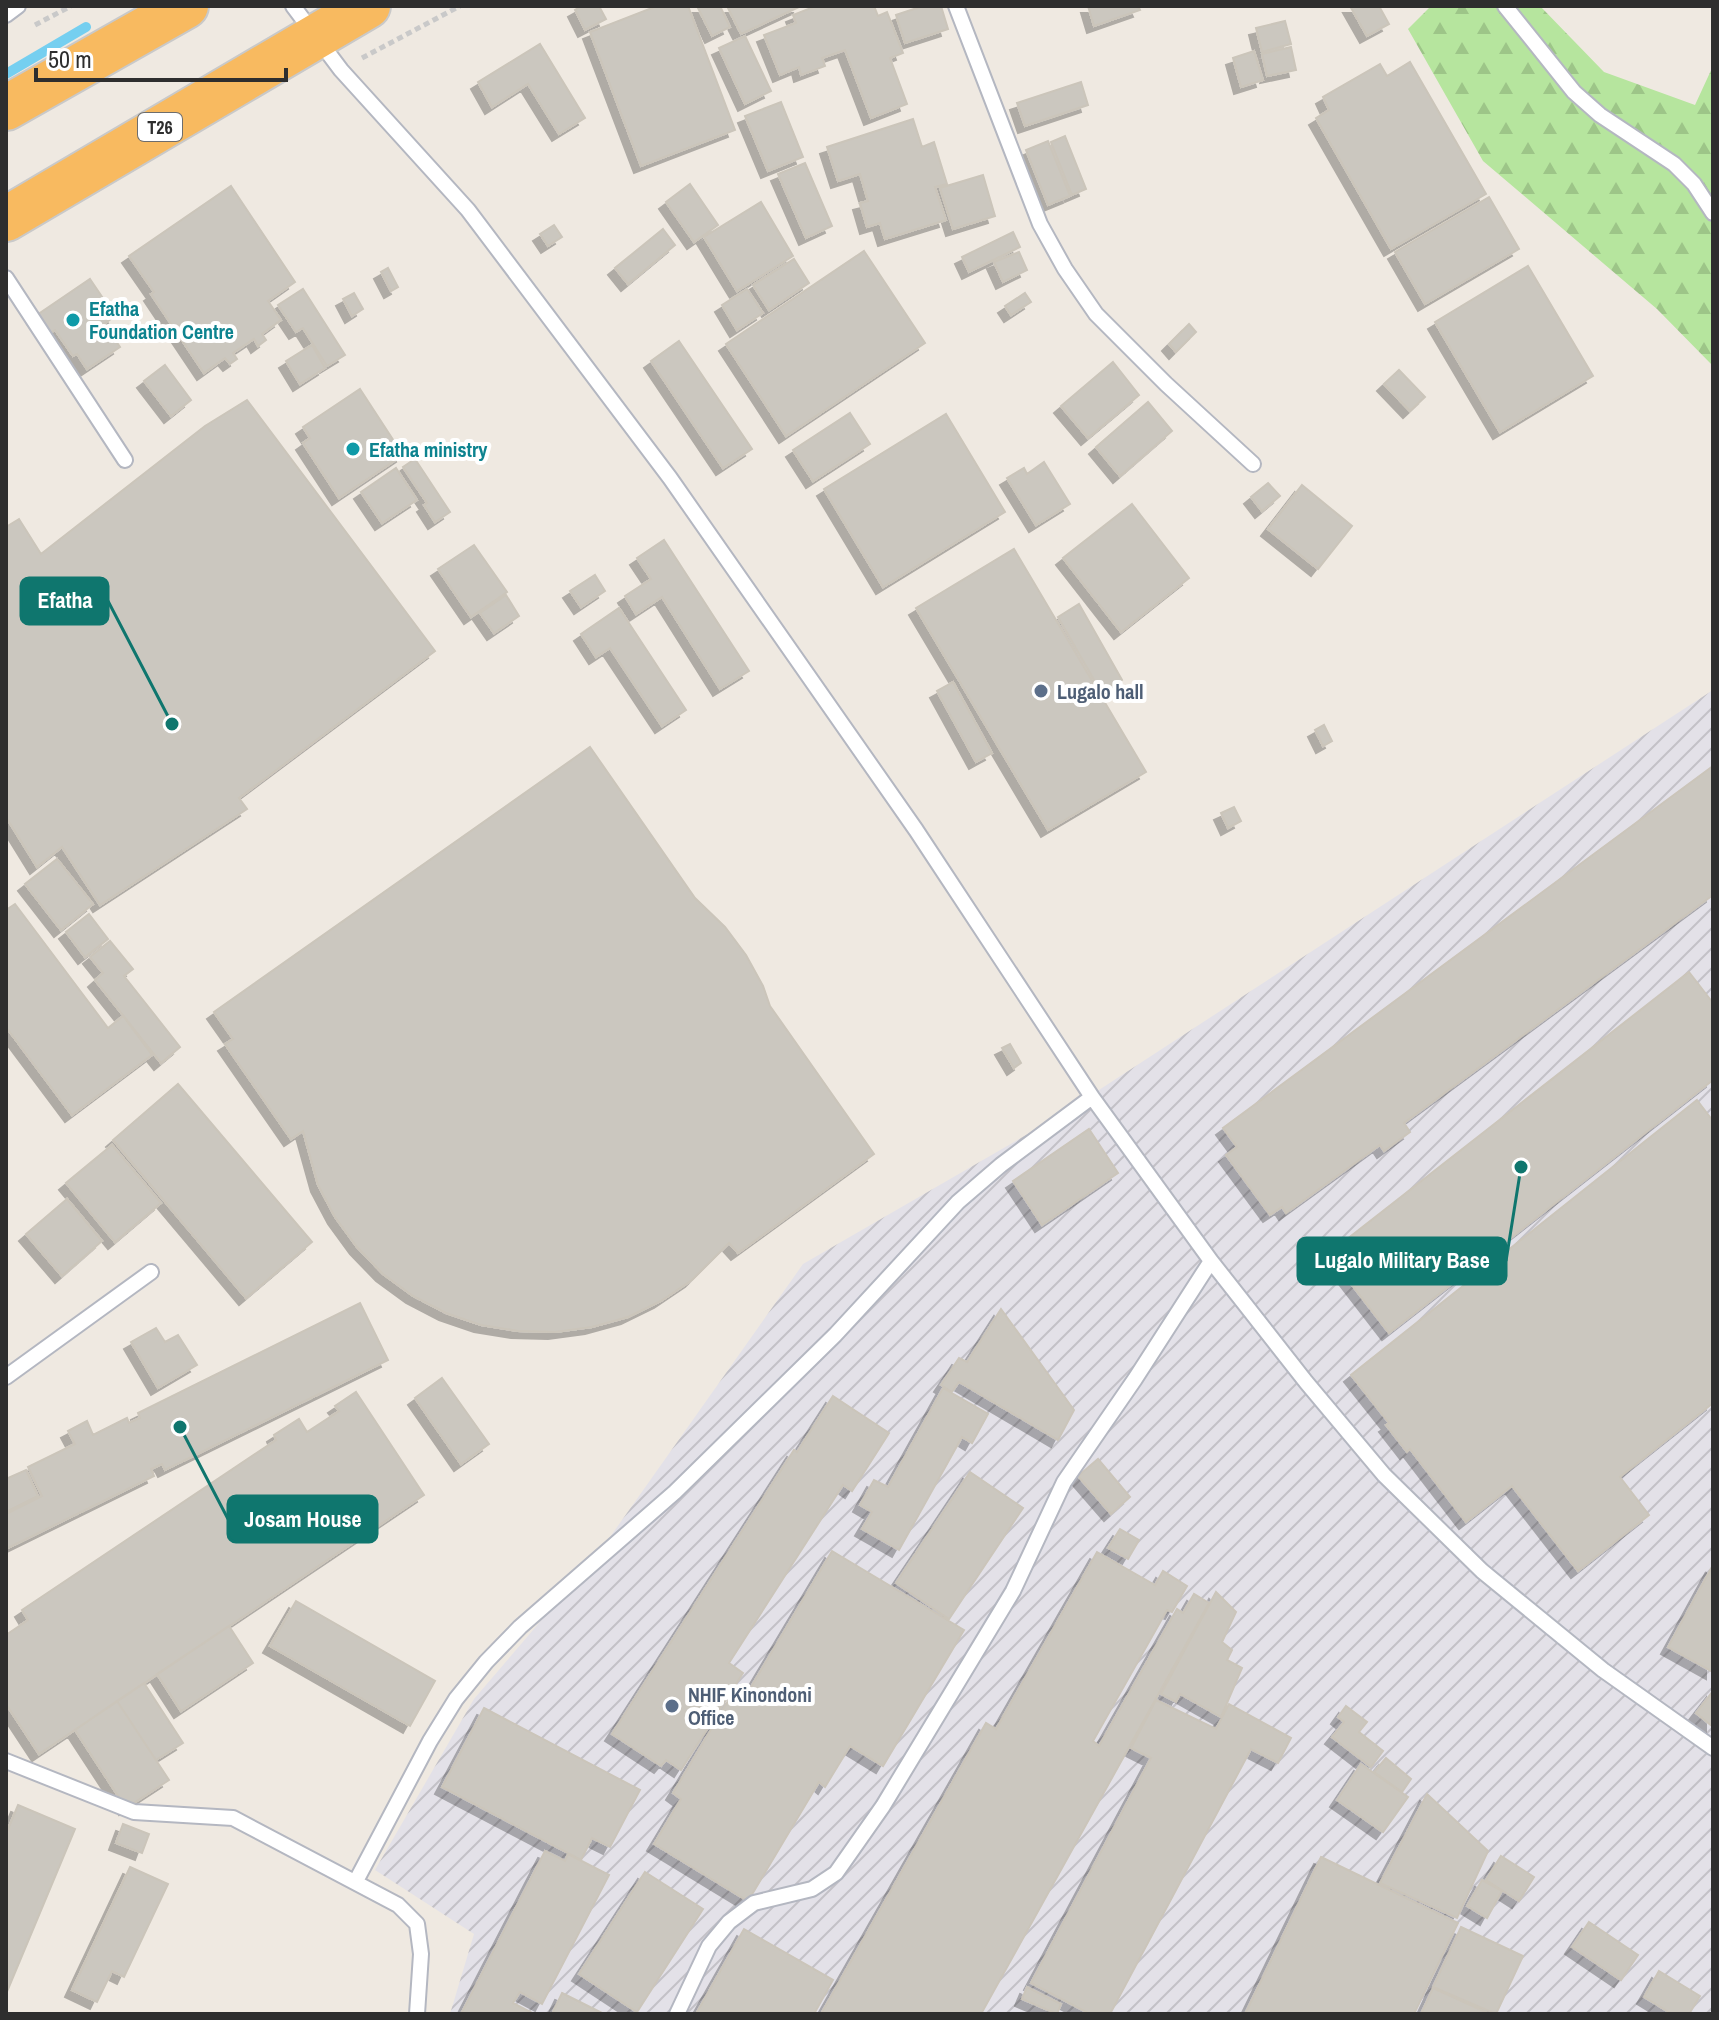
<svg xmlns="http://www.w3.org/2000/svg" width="1719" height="2020" font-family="'Archivo Narrow',sans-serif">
	<defs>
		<pattern id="industrial-furrows" width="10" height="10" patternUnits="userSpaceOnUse" patternTransform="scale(2)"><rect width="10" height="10" fill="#e3e1e8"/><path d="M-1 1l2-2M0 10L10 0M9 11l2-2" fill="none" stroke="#c3c1c7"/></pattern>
		<pattern id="forest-firs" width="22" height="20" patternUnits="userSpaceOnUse" patternTransform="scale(2)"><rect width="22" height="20" fill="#b6e59e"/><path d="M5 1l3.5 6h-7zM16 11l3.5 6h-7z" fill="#9dc588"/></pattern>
		<filter id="shadow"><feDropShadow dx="-7" dy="7" stdDeviation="0" flood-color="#0004"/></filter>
	</defs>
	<rect width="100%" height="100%" fill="#efe9e1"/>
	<!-- industrial -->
	<path fill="url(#industrial-furrows)" d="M1713 690V2014H450L474 1934 375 1870 474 1699 598 1554 803 1264 1059 1116Z"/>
	<!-- forest -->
	<path fill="url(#forest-firs)" d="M1431 6H1540L1604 72 1695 105 1713 66V366L1657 309 1483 161 1408 29Z"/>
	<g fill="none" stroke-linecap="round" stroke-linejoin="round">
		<!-- stream -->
		<path stroke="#75cff0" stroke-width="10" d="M6 74 86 27"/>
	</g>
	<!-- building -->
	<path fill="#cbc7bf" stroke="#cbc5ba" stroke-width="2" filter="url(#shadow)" d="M582 6H599L606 19 585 30 575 10Z
		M657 6H688L735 130 641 166 590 32Z
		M697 6H720L730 27 712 36Z
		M727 6H801L741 34Z
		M816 6H874L878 16 887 12 903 53 890 58 907 104 871 118 845 50 822 58 825 66 801 75 799 67 780 75 764 35 796 23 793 15Z
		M923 6H941L948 29 905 43 896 15Z
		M1088 6H1138L1140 10 1094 26Z
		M1350 6H1379L1389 24 1367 36Z
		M1285 21 1291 44 1262 52 1256 28Z
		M745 36 771 91 745 104 719 48Z
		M540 44 585 118 559 134 528 84 492 107 478 82Z
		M1291 47 1296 70 1267 76 1262 54Z
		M1254 51 1263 80 1241 87 1233 58Z
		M1410 62 1486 194 1391 249 1316 118 1329 110 1323 97 1380 64 1387 76Z
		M1081 82 1088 105 1025 126 1017 103Z
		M781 102 803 157 768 171 745 116Z
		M913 119 922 147 934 142 947 184 935 187 946 220 885 239 880 223 867 227 860 203 868 201 860 174 838 181 827 147Z
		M1065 136 1086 189 1072 195 1051 142Z
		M1048 141 1070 196 1048 205 1026 150Z
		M805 163 832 226 806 238 778 174Z
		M983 175 995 216 953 229 940 188Z
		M690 184 718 225 694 242 666 202Z
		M231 186 295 282 268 301 281 320 262 334 266 340 258 346 254 339 233 353 237 359 230 364 225 358 204 373 151 294 154 292 129 256Z
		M1489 197 1519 249 1425 304 1395 252Z
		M761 202 793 256 737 291 704 237Z
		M554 225 562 237 548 246 540 234Z
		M663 229 675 245 628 284 615 268Z
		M1013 232 1020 247 969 272 962 257Z
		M864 251 925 343 786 436 726 344Z
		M1019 252 1027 270 1003 282 994 262Z
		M794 259 809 283 769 310 753 285Z
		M1528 266 1593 376 1500 432 1435 322Z
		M388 268 398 287 391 291 381 272Z
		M90 279 115 316 104 324 120 347 87 369 77 354 73 356 55 330 47 335 34 317Z
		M303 289 345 355 327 366 303 328 296 332 278 305Z
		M747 289 763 313 737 330 722 305Z
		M354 293 363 309 352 316 343 299Z
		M1025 293 1031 302 1011 315 1005 306Z
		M1189 324 1196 332 1176 352 1169 344Z
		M679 341 752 449 723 468 651 361Z
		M312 345 325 368 300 384 286 361Z
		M1113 362 1139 395 1088 438 1061 406Z
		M165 365 191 400 171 416 144 381Z
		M1399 370 1425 397 1410 411 1384 384Z
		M360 389 403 455 339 498 303 443 310 438 303 427Z
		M247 400 435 651 239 798 247 809 100 905 62 847 37 867 6 817V527L19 519 41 554 205 426Z
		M1148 402 1172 431 1120 476 1096 447Z
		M850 413 870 444 813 481 793 450Z
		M946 414 1005 512 883 587 824 489Z
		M415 459 450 512 435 522 424 505 427 503 403 467Z
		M1044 462 1070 504 1036 525 1007 478 1024 468 1027 474Z
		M396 468 417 500 382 523 361 492Z
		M1268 483 1280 496 1262 511 1251 497Z
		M1302 485 1352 526 1318 569 1268 529Z
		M1132 504 1189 578 1121 632 1063 558Z
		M664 540 749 671 720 689 662 597 636 614 625 596 651 579 637 558Z
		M474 545 507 592 471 617 438 569Z
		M1014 549 1146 772 1048 830 916 608Z
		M595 575 605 591 581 607 570 591Z
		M506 595 519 616 494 633 480 613Z
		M1079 604 1122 680 1101 692 1058 617Z
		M619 608 686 710 662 726 610 648 596 657 581 634Z
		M953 682 992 753 976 762 937 691Z
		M1324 725 1332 741 1323 746 1315 730Z
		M590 747 695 898 725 927 746 955 763 986 770 1006 874 1154 738 1253 729 1243 692 1280 661 1301 628 1317 592 1327 555 1332 518 1331 481 1325 446 1313 413 1296 383 1274 357 1247 335 1217 318 1185 303 1131 291 1139 225 1044 233 1039 214 1012Z
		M1713 766V895L1404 1123 1410 1132 1384 1151 1380 1145 1286 1213 1282 1207 1270 1215 1226 1155 1237 1147 1223 1128Z
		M1234 807 1241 821 1228 828 1221 813Z
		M57 859 93 904 61 930 25 884Z
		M15 904 108 1028 123 1016 152 1055 72 1115 6 1027V910Z
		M89 914 108 939 85 957 66 932Z
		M110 941 133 969 124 976 180 1047 161 1063 95 980 103 973 90 957Z
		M1689 972 1713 1003V1080L1389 1333 1328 1254Z
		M1010 1044 1021 1063 1014 1068 1002 1048Z
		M178 1084 312 1242 246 1298 113 1140Z
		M1697 1100 1713 1121V1403L1620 1477 1649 1515 1578 1571 1512 1486 1466 1522 1410 1449 1407 1452 1386 1425 1389 1423 1351 1375Z
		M1089 1129 1118 1173 1042 1225 1013 1181Z
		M112 1145 161 1203 115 1242 66 1183Z
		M67 1199 102 1241 62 1276 26 1234Z
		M360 1303 388 1360 165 1470 162 1464 151 1469 154 1476 6 1549V1514L42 1496 28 1467 75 1444 68 1431 87 1421 93 1435 127 1418 129 1423 140 1418 138 1413Z
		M1001 1309 1074 1410 1058 1440 959 1382 952 1392 941 1385 959 1358 967 1362Z
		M156 1328 165 1342 178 1335 197 1365 158 1388 131 1342Z
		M442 1378 489 1444 461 1464 415 1398Z
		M943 1388 988 1414 972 1443 962 1437 899 1550 862 1529 872 1512 860 1505 874 1480 888 1487Z
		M356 1392 424 1495 39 1754 6 1704V1635L28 1620 22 1610 276 1440 274 1435 299 1419 307 1432 339 1411 335 1406Z
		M833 1396 889 1433 852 1491 843 1485 729 1663 743 1673 681 1770 666 1760 661 1766 612 1734 794 1450 797 1452Z
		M1098 1459 1130 1497 1111 1514 1078 1476Z
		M26 1470 38 1496 6 1512V1479Z
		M970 1472 1023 1508 949 1619 896 1583Z
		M1120 1529 1139 1540 1128 1559 1108 1548Z
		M832 1551 964 1630 883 1766 850 1746 825 1787 819 1782 748 1901 654 1844 681 1799 673 1793 731 1696 742 1702Z
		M1097 1552 1155 1585 1163 1571 1187 1586 1172 1612 1167 1610 1093 1741 1099 1746 1177 1609 1183 1613 1194 1594 1209 1603 981 2014H821L986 1723 996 1729Z
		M1713 1565V1672L1668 1647Z
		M1216 1592 1236 1612 1222 1642 1232 1650 1227 1660 1242 1668 1221 1717 1180 1694 1176 1702 1161 1694Z
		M296 1601 435 1681 410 1726 270 1646Z
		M229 1626 253 1663 181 1711 157 1674Z
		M144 1683 183 1743 156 1760 117 1701Z
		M1713 1691V1727L1696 1713Z
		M1156 1700 1216 1729 1229 1704 1291 1738 1278 1763 1251 1749 1110 2014H1090L1031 1983 1151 1758 1131 1748Z
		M117 1701 169 1780 126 1808 75 1730Z
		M1346 1706 1367 1722 1359 1732 1383 1751 1371 1767 1332 1737 1344 1722 1338 1717Z
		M484 1708 640 1790 610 1847 592 1838 581 1860 442 1787Z
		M1386 1758 1411 1779 1402 1792 1374 1772Z
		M1361 1764 1408 1797 1383 1832 1337 1800Z
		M1427 1794 1488 1851 1457 1918 1380 1883Z
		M18 1805 75 1829 6 1994V1834Z
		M123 1824 149 1834 142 1853 116 1843Z
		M545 1851 565 1861 568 1854 609 1875 542 2004 520 1992 513 2003 534 2014H461Z
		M1501 1856 1534 1877 1519 1901 1486 1880Z
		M1321 1857 1458 1923 1414 2014H1245Z
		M130 1867 168 1884 124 1977 112 1971 97 2002 72 1990Z
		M645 1872 703 1909 637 2012 579 1974Z
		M1482 1880 1502 1891 1487 1918 1467 1906Z
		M1589 1922 1638 1955 1621 1980 1572 1947Z
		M1461 1927 1523 1956 1496 2014 1433 1987Z
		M744 1929 833 1980 814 2014H696Z
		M1659 1971 1700 1996 1689 2014H1672L1644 1997Z
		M1027 1987 1061 2004 1057 2014 1022 1999Z
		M1433 1988 1490 2014H1421Z
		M562 1993 604 2014H552Z"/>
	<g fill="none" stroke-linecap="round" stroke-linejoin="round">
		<defs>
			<path id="service" d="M293 6 341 70 468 210 670 478 916 830 1092 1097 1211 1261 1306 1382 1384 1475 1482 1571 1603 1670 1713 1748
				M956 6 1040 224 1065 269 1096 314 1166 384 1253 464
				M1505 6 1574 92 1600 115 1674 164 1694 184 1713 213
				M6 15 18 6
				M6 278 125 460
				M6 1377 151 1272
				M6 1761 134 1812 233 1818 398 1905 417 1924 421 1954 417 2014
				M356 1881 430 1741 456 1699 486 1662 520 1627 675 1492 835 1335 958 1202 1001 1165 1092 1097
				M677 2014 709 1946 729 1922 754 1903 812 1889 836 1873 883 1806 1013 1591 1064 1482 1135 1379 1211 1261"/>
			<path id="trunk" d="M6 108 186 6
				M6 219 368 6"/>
		</defs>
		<!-- service casing -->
		<use href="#service" stroke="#b4b7c1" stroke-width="18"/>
		<!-- trunk casing -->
		<use href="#trunk" stroke="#c9c9c9" stroke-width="48"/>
		<!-- path -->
		<path stroke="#c9c9c9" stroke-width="5" stroke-dasharray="6 4" stroke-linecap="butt" d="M35 25 71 6
			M362 58 460 6"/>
		<!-- service -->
		<use href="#service" stroke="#fff" stroke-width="14"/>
		<!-- trunk -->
		<use href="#trunk" stroke="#f8ba60" stroke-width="44"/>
	</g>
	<!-- markers -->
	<g fill="#0f9aa8" stroke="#fff" stroke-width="3">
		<circle cx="73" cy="320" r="8"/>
		<circle cx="353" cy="449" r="8"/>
	</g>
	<g fill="#5c6f8a" stroke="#fff" stroke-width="3">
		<circle cx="1041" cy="691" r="8"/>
		<circle cx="672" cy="1706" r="8"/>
	</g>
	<g text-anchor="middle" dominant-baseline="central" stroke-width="8" stroke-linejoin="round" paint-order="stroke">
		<!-- shield labels -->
		<rect fill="#fff" stroke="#6d6d6d" stroke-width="2" x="138" y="113" width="44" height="28" rx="6"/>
		<g font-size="18" font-weight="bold" fill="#2e2e2e">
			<text x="160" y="127">T26</text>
		</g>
		<!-- culture labels -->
		<g font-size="20" font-weight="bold" fill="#0d838f" stroke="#fff" text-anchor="start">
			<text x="89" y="308">Efatha<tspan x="89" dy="23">Foundation Centre</tspan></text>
			<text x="369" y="449">Efatha ministry</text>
		</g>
		<!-- service labels -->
		<g font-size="20" font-weight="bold" fill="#4e5e75" stroke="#fff" text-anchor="start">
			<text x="1057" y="691">Lugalo hall</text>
			<text x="688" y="1694">NHIF Kinondoni<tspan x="688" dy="23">Office</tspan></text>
		</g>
	</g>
	<!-- callouts -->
	<path fill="none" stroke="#0f766e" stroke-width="3" d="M172 724L108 601M1521 1167L1506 1261M180 1427L228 1519"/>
	<g fill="#0f766e" stroke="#fff" stroke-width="3">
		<circle cx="172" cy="724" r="8"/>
		<circle cx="1521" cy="1167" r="8"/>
		<circle cx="180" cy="1427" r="8"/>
	</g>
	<g fill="#0f766e" stroke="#0f766e" stroke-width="3">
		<rect x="21" y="578" width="87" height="46" rx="8"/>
		<rect x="1298" y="1238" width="208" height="46" rx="8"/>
		<rect x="228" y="1496" width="149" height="46" rx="8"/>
	</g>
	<g font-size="22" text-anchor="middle" font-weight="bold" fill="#fff">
		<text x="65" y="608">Efatha</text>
		<text x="1402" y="1268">Lugalo Military Base</text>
		<text x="303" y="1527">Josam House</text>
	</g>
	<!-- border -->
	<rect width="1719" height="2020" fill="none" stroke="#2e2e2e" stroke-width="16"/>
	<!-- scale -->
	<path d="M36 68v12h250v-12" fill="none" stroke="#2e2e2e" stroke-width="4"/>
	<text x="48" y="68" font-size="24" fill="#2e2e2e" stroke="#ffffff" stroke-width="6" paint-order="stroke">50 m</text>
</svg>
